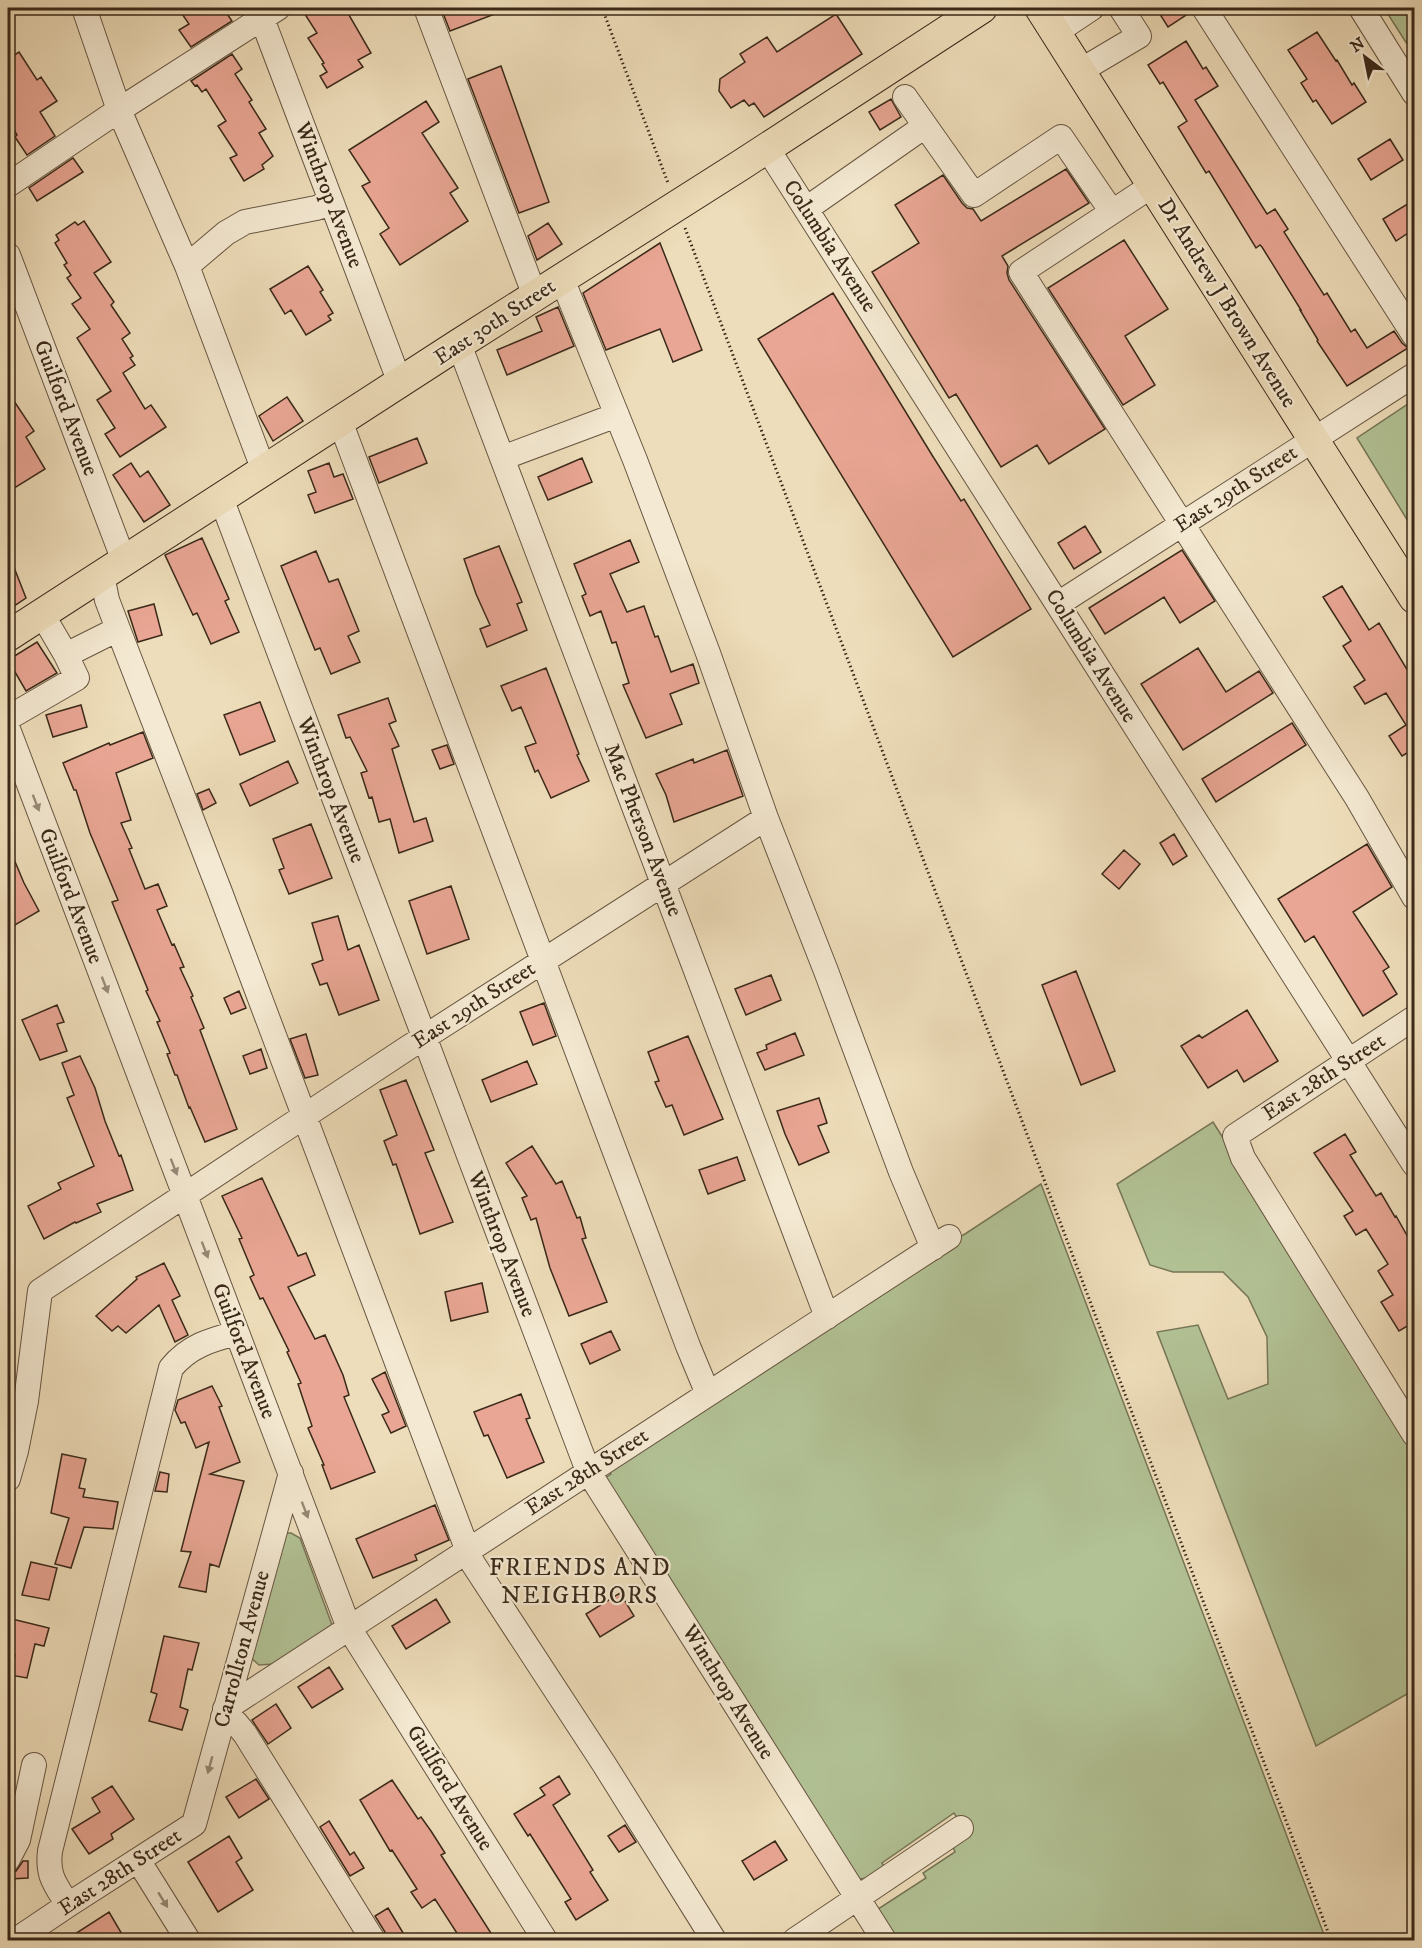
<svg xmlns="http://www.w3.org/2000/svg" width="1422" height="1948" font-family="'IM FELL DW Pica',serif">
	<rect width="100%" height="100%" fill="#eeddba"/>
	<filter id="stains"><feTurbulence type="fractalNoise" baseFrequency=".00333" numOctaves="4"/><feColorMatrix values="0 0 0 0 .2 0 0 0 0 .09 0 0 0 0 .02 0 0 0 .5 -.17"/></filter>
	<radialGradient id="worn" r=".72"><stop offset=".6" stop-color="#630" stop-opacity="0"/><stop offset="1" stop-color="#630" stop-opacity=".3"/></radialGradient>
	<!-- green -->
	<path fill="#b2c295" stroke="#767657" stroke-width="1.5" d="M1384 8H1414V55Z
		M1414 400V531L1357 438Z
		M1213 1122 1414 1443V1690L1316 1746 1157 1332 1198 1325 1228 1399 1268 1384 1267 1337 1248 1297 1223 1272H1173L1150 1265 1117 1184Z
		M1041 1184 1326 1940H894L875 1911 926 1878 923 1873 955 1852 953 1847 969 1836 954 1813 882 1863 885 1868 868 1878 859 1879 605 1478 611 1474 607 1468 942 1246 965 1234Z
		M285 1533H291L300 1538 332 1625 274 1664 259 1665 250 1657Z"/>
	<!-- building -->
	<path fill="#e9a694" stroke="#3a2919" stroke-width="1.5" d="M178 8H223L232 21 191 47 179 30 189 24Z
		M301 8H345L371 53 358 60 363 67 327 88 320 76 327 72 322 64 324 63 308 38 317 33Z
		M441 8H508V9L450 31Z
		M1156 8H1190L1191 12 1168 27Z
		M836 14 862 54 764 117 754 103 749 106 744 100 731 108 719 91 720 79 745 62 740 54 767 37 777 52Z
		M1317 32 1336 61 1337 60 1352 85 1354 83 1366 102 1332 124 1316 100 1313 102 1301 83 1307 79 1288 50Z
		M1186 41 1203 69 1206 67 1218 86 1195 100 1267 214 1275 209 1288 229 1284 232 1324 295 1327 293 1351 332 1355 329 1367 348 1394 331 1402 343 1408 348 1347 386 1317 341 1318 340 1300 310H1301L1262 247 1260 245 1256 248 1209 171 1206 173 1178 127 1187 121 1163 82 1160 84 1148 65Z
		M19 52 37 80 41 77 57 101 40 112 55 136 27 155 15 137 17 135 8 120V59Z
		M232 54 242 69 235 74 252 100 249 102 266 129 259 133 273 156 262 165 264 169 244 181 230 158 237 155 218 126 226 121 206 89 202 92 197 85 195 86 191 81Z
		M501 66 549 202 519 213 468 79Z
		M891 99 901 117 880 130 869 112Z
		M426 101 439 122 422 133 458 188 450 193 468 221 400 265 380 234 389 228 362 186 370 182 349 150Z
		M1390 139 1403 160 1371 180 1358 159Z
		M73 158 83 172 37 201 29 188Z
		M1066 169 1089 203 1002 256 1008 266 1007 273 1009 280 1105 429 1049 464 1037 445 1001 467 956 394 949 398 872 272 919 243 895 205 943 175 962 203 967 208 973 209 981 221Z
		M1414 200V229L1396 241 1383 219Z
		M84 221 111 262 94 273 114 302 111 305 130 333 122 339 133 356 130 358 135 365 123 373 145 409 151 405 166 427 120 457 105 434 115 428 97 400 111 391 77 338 90 329 72 304 81 298 67 278 71 275 64 265 67 263 55 243 59 240 56 235 75 222 78 225Z
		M548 223 562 244 537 260 528 236Z
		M1124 240 1168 309 1125 336 1155 385 1123 405 1048 288Z
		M660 243 702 350 673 362 660 329 606 350 583 293Z
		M308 266 323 290 320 292 333 313 328 316 331 320 306 335 291 310 285 314 270 289Z
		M833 293 932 455 961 501 964 499 1031 609 953 657 758 339Z
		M558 307 574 346 507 375 497 350 542 331 536 317Z
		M8 392 34 431 26 437 45 469 8 492Z
		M287 397 303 421 273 441 259 416Z
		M417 438 427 463 379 483 369 457Z
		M582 458 592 482 548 500 538 477Z
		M131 463 140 477 148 471 170 505 144 522 113 475Z
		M329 463 334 477 343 474 353 499 315 513 308 495 316 492 308 471Z
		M1085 526 1101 552 1074 569 1058 543Z
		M202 538 229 599 225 601 239 632 211 644 197 613 193 615 165 555Z
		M630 540 639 562 610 574 627 612 644 606 655 637 658 636 671 672 693 664 699 683 670 694 682 724 646 738 623 685 629 683 616 642 612 643 601 611 590 616 582 596 586 594 574 564Z
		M499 546 522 602 517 604 527 630 487 647 480 629 490 625 476 594 464 559Z
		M1182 550 1215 601 1180 623 1164 597 1105 634 1089 608Z
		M316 551 329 582 338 579 359 631 348 636 360 662 331 674 320 648 315 650 281 566Z
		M8 552 26 598 8 610Z
		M1342 586 1369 630 1379 623 1414 681V749L1402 756 1389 736 1406 725 1386 693 1365 704 1354 687 1365 680 1343 646 1351 641 1323 597Z
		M154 604 162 635 138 642 128 611Z
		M37 642 57 673 26 691 8 660Z
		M1198 648 1226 692 1259 671 1273 693 1183 750 1141 684Z
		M546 668 579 754 577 755 589 781 551 798 538 770 535 772 525 747 536 743 521 707 512 711 501 686Z
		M388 698 396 721 389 724 399 746 392 749 414 822 426 818 433 841 399 853 390 819 379 822 372 797 369 798 361 773 367 771 350 737 346 738 338 715Z
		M260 702 275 741 240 755 224 715Z
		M81 705 87 727 53 737 46 715Z
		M1292 723 1306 745 1216 802 1202 779Z
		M143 732 153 758 116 773 131 820 121 823 132 848 129 849 145 889 158 884 167 906 157 910 172 945 174 944 184 967 180 968 193 996 191 997 204 1028 200 1030 237 1129 205 1142 190 1107 189 1108 177 1075H175L167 1054 170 1053 157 1022 160 1021 146 991 148 990 112 902 118 900 90 833 76 790H74L63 763 109 743 110 745Z
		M447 745 454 764 440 769 432 750Z
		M727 750 743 796 674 822 666 795 656 774 693 759 694 763Z
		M288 761 298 783 250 806 240 784Z
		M209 789 216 803 203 810 197 794Z
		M311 824 332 878 289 894 279 870 284 868 273 839Z
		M1174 834 1187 856 1173 865 1160 843Z
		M1367 844 1392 887 1353 912 1389 967 1383 971 1397 994 1363 1016 1314 936 1305 942 1278 899Z
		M8 845 24 883 39 911 8 929Z
		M1124 850 1140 864 1119 889 1102 874Z
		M451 886 469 939 427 954 409 901Z
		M338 916 348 950 359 945 379 1000 339 1015 327 983 320 985 312 964 323 960 312 923Z
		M1076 971 1115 1071 1081 1085 1042 985Z
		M771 975 781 1000 746 1015 735 989Z
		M239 991 246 1008 231 1014 224 998Z
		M544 1003 556 1036 533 1045 520 1012Z
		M57 1005 64 1022 57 1024 67 1051 40 1060 22 1020Z
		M1247 1010 1278 1061 1244 1082 1237 1070 1208 1088 1181 1046 1199 1035 1202 1038Z
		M795 1033 804 1055 765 1070 757 1053 767 1049 766 1045Z
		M306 1034 318 1075 305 1078 290 1039Z
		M688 1036 723 1119 684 1135 672 1105 666 1107 655 1082 659 1081 648 1052Z
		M261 1049 267 1068 250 1074 243 1056Z
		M80 1056 95 1088 105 1121 119 1156 121 1155 133 1190 97 1204 101 1212 76 1223 75 1222 44 1239 28 1206 61 1189 58 1183 94 1166 67 1098 74 1095 62 1063Z
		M527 1061 537 1084 491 1102 482 1080Z
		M406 1080 434 1150 425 1153 453 1222 420 1234 396 1164 393 1165 384 1141 397 1135 380 1090Z
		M819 1098 827 1123 818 1126 829 1152 799 1165 785 1134 777 1111Z
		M1345 1134 1356 1152 1350 1155 1376 1196 1381 1193 1395 1217 1396 1216 1414 1248V1322L1399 1331 1381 1302 1393 1295 1378 1271 1388 1264 1366 1229 1356 1235 1344 1216 1353 1211 1314 1153Z
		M532 1146 556 1184 562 1181 577 1218 580 1217 586 1238 582 1239 607 1302 569 1316 550 1268 536 1218 531 1220 522 1198 527 1196 506 1163Z
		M737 1157 745 1180 708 1194 699 1170Z
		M262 1178 298 1256 306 1253 315 1275 288 1287 315 1339 325 1335 343 1375 349 1395 344 1397 375 1472 331 1489 322 1465H324L308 1428 312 1426 298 1384 301 1383 287 1352 289 1351 263 1298 260 1299 250 1277 254 1275 239 1239 242 1238 222 1196Z
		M164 1263 180 1296 172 1300 188 1335 175 1342 159 1305 126 1333 118 1326 112 1331 96 1316 137 1279 136 1277Z
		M482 1283 488 1312 451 1321 445 1292Z
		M611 1331 620 1350 590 1364 581 1344Z
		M385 1372 406 1426 391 1433 382 1415 389 1412 372 1379Z
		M212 1386 222 1406 219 1407 240 1462 210 1474 244 1481 219 1567 210 1564 206 1592 179 1587 191 1552 181 1551 209 1442 196 1448 185 1422 181 1423 175 1410 178 1400Z
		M521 1394 530 1418 526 1419 544 1462 507 1478 488 1435 484 1436 474 1412Z
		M62 1454 86 1459 79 1488 85 1489 83 1497 118 1502 113 1529 84 1527 71 1568 55 1564 69 1518 51 1513Z
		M160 1472 169 1474 167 1492 155 1491Z
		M435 1505 449 1540 415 1555 417 1560 373 1578 356 1539Z
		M31 1562 57 1568 49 1600 22 1595Z
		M620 1593 634 1616 600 1637 586 1614Z
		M436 1599 450 1622 406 1649 392 1626Z
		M8 1618 49 1628 44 1646 35 1644 27 1678 10 1675 15 1655 8 1653Z
		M164 1636 199 1643 192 1670 188 1669 180 1707 188 1710 182 1730 149 1721 157 1694 151 1692Z
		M329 1667 343 1689 312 1708 298 1687Z
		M276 1704 291 1728 268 1744 252 1720Z
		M559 1776 570 1794 553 1805 593 1870 590 1872 608 1900 576 1920 565 1902 571 1899 530 1834 528 1836 514 1814 545 1795 540 1788Z
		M256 1779 269 1799 239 1818 226 1797Z
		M392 1780 418 1819 421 1817 431 1831 445 1853 441 1855 496 1941H462L435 1899 422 1908 411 1892 417 1889 392 1850 390 1851 360 1800Z
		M112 1786 134 1819 111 1834 113 1839 89 1854 72 1829 100 1812 92 1798Z
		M329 1821 350 1855 354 1852 364 1868 350 1876 320 1827Z
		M625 1825 636 1842 619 1852 608 1836Z
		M229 1836 242 1858 236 1862 253 1890 218 1912 188 1862Z
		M775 1841 787 1860 754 1880 742 1861Z
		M23 1861H28V1878L10 1879V1873L16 1871Z
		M388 1908 408 1941H387L385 1932 375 1916Z
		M109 1912 126 1941H64Z"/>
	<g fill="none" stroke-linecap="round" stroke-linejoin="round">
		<defs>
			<path id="minor" d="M84 8 119 110 187 266 264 471
				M258 8 400 383
				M426 8 535 296
				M1204 8 1414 335
				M1361 8 1414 93
				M1056 32 1092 8
				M1080 71 1139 36 1121 8
				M905 97 974 195 1061 137 1112 212
				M767 148 1414 1164
				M8 185 119 110 278 8
				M1153 185 1021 272 1357 798 1414 897
				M806 209 925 126
				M8 255 124 561
				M187 266 226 233 245 222 316 208 332 203
				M562 279 635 460 708 653 766 818 826 971 901 1172 933 1248
				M459 344 827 1317
				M340 421 688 1346 708 1394
				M502 458 617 415
				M221 498 588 1471 884 1940
				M102 575 107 600 118 629 220 892 472 1562 604 1764 714 1940
				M1058 604 1414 375
				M42 614 66 655
				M8 718 77 678 66 655 118 629
				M8 729 349 1628 545 1940
				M1414 1018 1235 1136 1243 1158 1414 1434
				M8 1479 16 1451 26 1401 40 1291 406 1049 766 818
				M225 1709 949 1237
				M223 1717 236 1723 245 1734 373 1940
				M8 1859 18 1840 34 1765
				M138 1860 188 1940
				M68 1905C55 1884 47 1876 50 1851L171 1368C189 1346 210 1340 237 1333
				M16 1940 68 1905 194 1824 291 1473
				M795 1940 961 1828"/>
			<path id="major" d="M1040 8 1414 598
				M8 636 459 344 741 165 982 8"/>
		</defs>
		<!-- minor casing -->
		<use href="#minor" stroke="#675641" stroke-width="26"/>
		<!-- major casing -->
		<use href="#major" stroke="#3a2919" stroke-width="32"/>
		<!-- path -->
		<path stroke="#3a2919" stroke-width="3" stroke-dasharray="1.5 3" stroke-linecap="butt" d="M602 8 668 183
			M685 228 1331 1940"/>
		<!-- minor -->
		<use href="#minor" stroke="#f4e9d2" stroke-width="24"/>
		<!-- major -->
		<use href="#major" stroke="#eeddba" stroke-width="30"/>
	</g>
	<!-- one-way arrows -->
	<defs><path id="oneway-solid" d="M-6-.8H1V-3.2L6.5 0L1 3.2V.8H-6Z" transform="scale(1.5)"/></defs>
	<g fill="#978976">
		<use href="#oneway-solid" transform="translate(36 803) rotate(69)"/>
		<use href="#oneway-solid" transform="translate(105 985) rotate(69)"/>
		<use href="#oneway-solid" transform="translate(174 1167) rotate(69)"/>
		<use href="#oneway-solid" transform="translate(205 1250) rotate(69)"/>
		<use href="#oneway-solid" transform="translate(305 1510) rotate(69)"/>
		<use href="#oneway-solid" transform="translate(210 1765) rotate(105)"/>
		<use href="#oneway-solid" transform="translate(163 1900) rotate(58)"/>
	</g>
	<g text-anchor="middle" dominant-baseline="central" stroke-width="4.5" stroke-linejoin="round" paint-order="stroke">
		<!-- street labels -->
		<g font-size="22" fill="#3a2919" stroke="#f4e9d2">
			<text transform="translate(329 195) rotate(69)">Winthrop Avenue</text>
			<text transform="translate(830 246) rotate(57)">Columbia Avenue</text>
			<text transform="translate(1227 303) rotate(58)">Dr Andrew J Brown Avenue</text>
			<text transform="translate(495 322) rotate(-33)">East 30th Street</text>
			<text transform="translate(66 408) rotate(69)">Guilford Avenue</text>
			<text transform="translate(1236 489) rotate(-33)">East 29th Street</text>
			<text transform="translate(1091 656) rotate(58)">Columbia Avenue</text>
			<text transform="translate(331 790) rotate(69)">Winthrop Avenue</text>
			<text transform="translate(643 830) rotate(69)">Mac Pherson Avenue</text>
			<text transform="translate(71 896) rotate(69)">Guilford Avenue</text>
			<text transform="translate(474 1005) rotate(-33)">East 29th Street</text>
			<text transform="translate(1324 1077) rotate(-33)">East 28th Street</text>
			<text transform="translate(502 1244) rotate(69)">Winthrop Avenue</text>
			<text transform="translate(244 1351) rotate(69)">Guilford Avenue</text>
			<text transform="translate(587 1472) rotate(-33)">East 28th Street</text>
			<text transform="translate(242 1649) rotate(-75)">Carrollton Avenue</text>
			<text transform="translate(728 1692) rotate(58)">Winthrop Avenue</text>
			<text transform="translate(450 1788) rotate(58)">Guilford Avenue</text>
			<text transform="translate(120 1872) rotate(-33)">East 28th Street</text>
		</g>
		<!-- neighbourhood labels -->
		<g font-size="24" letter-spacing="1.5" fill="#3a2919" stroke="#f4e9d2">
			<text x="580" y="1568">FRIENDS AND<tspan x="580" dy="28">NEIGHBORS</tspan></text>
		</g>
	</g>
	<!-- margin -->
	<rect width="1422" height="1948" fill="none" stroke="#eeddba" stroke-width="30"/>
	<rect x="9" y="9" width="1404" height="1930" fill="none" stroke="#3a2919" stroke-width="3"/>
	<rect x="15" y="15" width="1392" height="1918" fill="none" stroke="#3a2919" stroke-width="1.5"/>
	<!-- north arrow -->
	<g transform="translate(1365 57) rotate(328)" stroke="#f4e9d2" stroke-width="4.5" paint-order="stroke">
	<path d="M0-4.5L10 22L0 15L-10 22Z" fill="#3a2919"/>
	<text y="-9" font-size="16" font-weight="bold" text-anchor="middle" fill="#3a2919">N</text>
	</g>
	<rect width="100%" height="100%" filter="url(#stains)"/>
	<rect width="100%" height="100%" fill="url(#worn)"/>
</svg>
